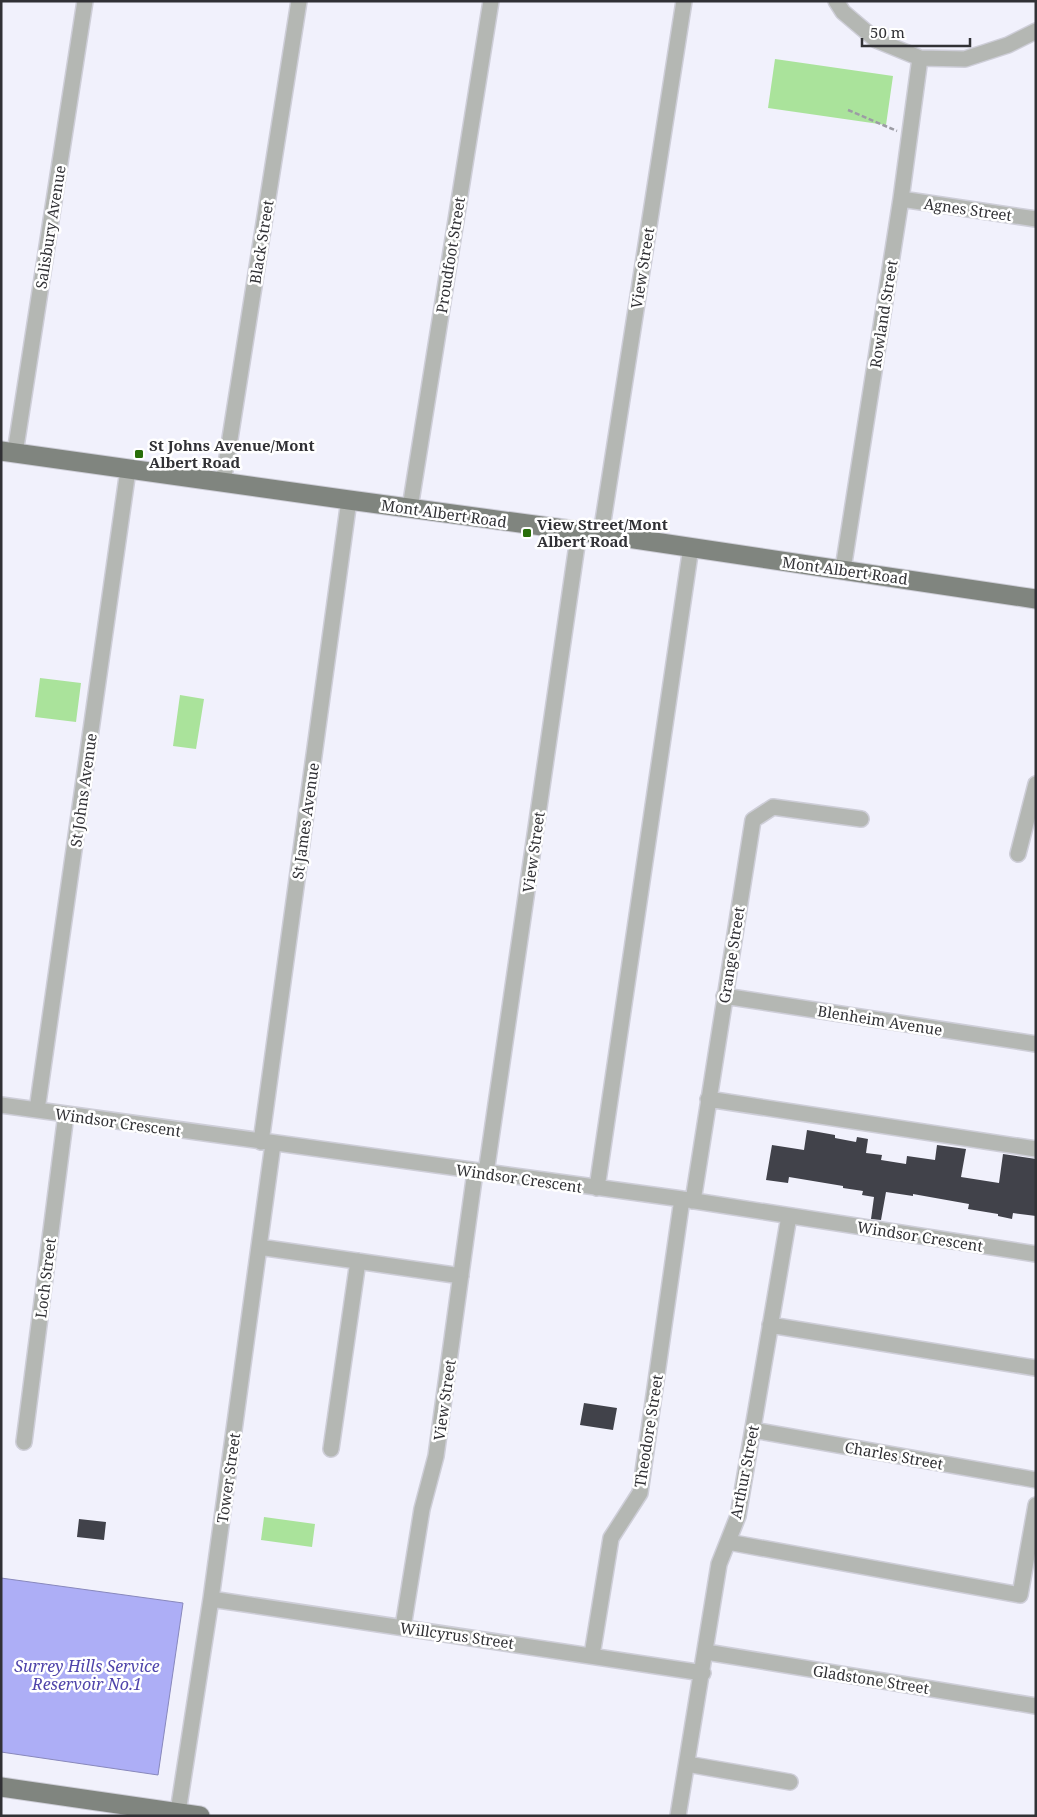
<svg xmlns="http://www.w3.org/2000/svg" width="1037" height="1817" font-family="'Noto Serif',serif">
	<rect width="100%" height="100%" fill="#f1f1fc"/>
	<!-- green -->
	<path fill="#aae39b" d="M775 59 893 76 886 125 768 108Z
		M40 678 81 683 76 722 35 717Z
		M180 695 204 699 196 749 173 746Z
		M264 1517 315 1524 312 1547 261 1540Z"/>
	<!-- water -->
	<path fill="#adaef6" stroke="#8888bc" d="M1 1578 183 1603 158 1775 1 1752Z"/>
	<!-- building -->
	<path fill="#41424a" d="M807 1130 835 1135V1138L856 1142 857 1137 868 1139 866 1153 882 1155 881 1160 906 1164 907 1156 935 1160 937 1145 966 1149 961 1177 999 1183 1003 1154 1036 1159V1216L1013 1213 1012 1219 998 1216V1214L968 1209 969 1204 913 1194V1196L886 1192 881 1220 871 1219 874 1197 862 1195 863 1191 843 1188V1186L789 1177 788 1183 766 1180 772 1145 804 1150Z
		M584 1403 617 1408 613 1430 580 1425Z
		M79 1519 106 1522 104 1540 77 1537Z"/>
	<g fill="none" stroke-linecap="round" stroke-linejoin="round">
		<defs>
			<path id="minor" d="M836 1 843 12 876 40 920 58 965 59 1008 45 1036 31
				M901 199 1036 219
				M15 453 85 1
				M223 483 299 1
				M410 508 491 1
				M601 534 684 1
				M843 569 901 199 920 58
				M1018 854 1036 784
				M724 996 1036 1044
				M708 1099 1036 1149
				M1 1105 682 1199 1036 1254
				M37 1110 128 470
				M261 1142 349 500
				M486 1173 579 531
				M597 1188 691 547
				M693 1201 753 820 773 807 861 819
				M259 1247 461 1276
				M770 1325 1036 1368
				M753 1430 1036 1480
				M24 1442 66 1114
				M331 1449 358 1261
				M728 1542 1020 1595 1036 1505
				M211 1599 703 1673
				M403 1627 422 1509 436 1456 475 1172
				M706 1652 1036 1706
				M592 1655 611 1538 640 1493 682 1199
				M687 1764 790 1782
				M178 1812 211 1599 273 1144
				M678 1816 719 1564 738 1516 789 1216"/>
			<path id="major" d="M1 451 349 500 601 534 1036 599
				M1 1787 200 1816"/>
		</defs>
		<!-- minor casing -->
		<use href="#minor" stroke="#ceced8" stroke-width="18"/>
		<!-- major casing -->
		<use href="#major" stroke="#ceced8" stroke-width="21"/>
		<!-- path -->
		<path stroke="#9c9ca4" stroke-width="2.5" stroke-dasharray="5 2.5" stroke-linecap="butt" d="M848 110 897 131"/>
		<!-- minor -->
		<use href="#minor" stroke="#b4b7b3" stroke-width="15"/>
		<!-- major -->
		<use href="#major" stroke="#80857f" stroke-width="19"/>
	</g>
	<!-- markers -->
	<g fill="#286e0a" stroke="#fff" stroke-width="2">
		<rect x="134" y="449" width="10" height="10" rx="2.5"/>
		<rect x="522" y="528" width="10" height="10" rx="2.5"/>
	</g>
	<g text-anchor="middle" dominant-baseline="central" stroke-width="5" stroke-linejoin="round" paint-order="stroke">
		<!-- street labels -->
		<g font-size="15" fill="#313135" stroke="#fff">
			<text transform="translate(968 209) rotate(8)">Agnes Street</text>
			<text transform="translate(50 227) rotate(-81)">Salisbury Avenue</text>
			<text transform="translate(261 242) rotate(-81)">Black Street</text>
			<text transform="translate(450 255) rotate(-81)">Proudfoot Street</text>
			<text transform="translate(642 268) rotate(-81)">View Street</text>
			<text transform="translate(883 314) rotate(-81)">Rowland Street</text>
			<text transform="translate(444 513) rotate(8)">Mont Albert Road</text>
			<text transform="translate(845 570) rotate(8)">Mont Albert Road</text>
			<text transform="translate(83 790) rotate(-82)">St Johns Avenue</text>
			<text transform="translate(305 821) rotate(-82)">St James Avenue</text>
			<text transform="translate(533 852) rotate(-82)">View Street</text>
			<text transform="translate(731 955) rotate(-81)">Grange Street</text>
			<text transform="translate(880 1020) rotate(9)">Blenheim Avenue</text>
			<text transform="translate(118 1122) rotate(8)">Windsor Crescent</text>
			<text transform="translate(519 1178) rotate(8)">Windsor Crescent</text>
			<text transform="translate(920 1236) rotate(9)">Windsor Crescent</text>
			<text transform="translate(45 1278) rotate(-83)">Loch Street</text>
			<text transform="translate(444 1400) rotate(-82)">View Street</text>
			<text transform="translate(648 1431) rotate(-81)">Theodore Street</text>
			<text transform="translate(894 1455) rotate(10)">Charles Street</text>
			<text transform="translate(744 1472) rotate(-79)">Arthur Street</text>
			<text transform="translate(228 1478) rotate(-82)">Tower Street</text>
			<text transform="translate(457 1635) rotate(8)">Willcyrus Street</text>
			<text transform="translate(871 1679) rotate(9)">Gladstone Street</text>
		</g>
		<!-- poi labels -->
		<g font-size="15" font-weight="bold" fill="#313135" stroke="#fff" text-anchor="start">
			<text x="149" y="445">St Johns Avenue/Mont<tspan x="149" dy="17">Albert Road</tspan></text>
			<text x="537" y="524">View Street/Mont<tspan x="537" dy="17">Albert Road</tspan></text>
		</g>
		<!-- water labels -->
		<g font-size="16" font-style="italic" fill="#4f44aa" stroke="#fff">
			<text x="87" y="1666">Surrey Hills Service<tspan x="87" dy="18">Reservoir No.1</tspan></text>
		</g>
	</g>
	<!-- border -->
	<rect width="1037" height="1817" fill="none" stroke="#313135" stroke-width="5"/>
	<!-- scale -->
	<path d="M862 38v8h108v-8" fill="none" stroke="#313135" stroke-width="2.5"/>
	<text x="870" y="38" font-size="15" fill="#313135" stroke="#ffffff" stroke-width="4" paint-order="stroke">50 m</text>
</svg>
